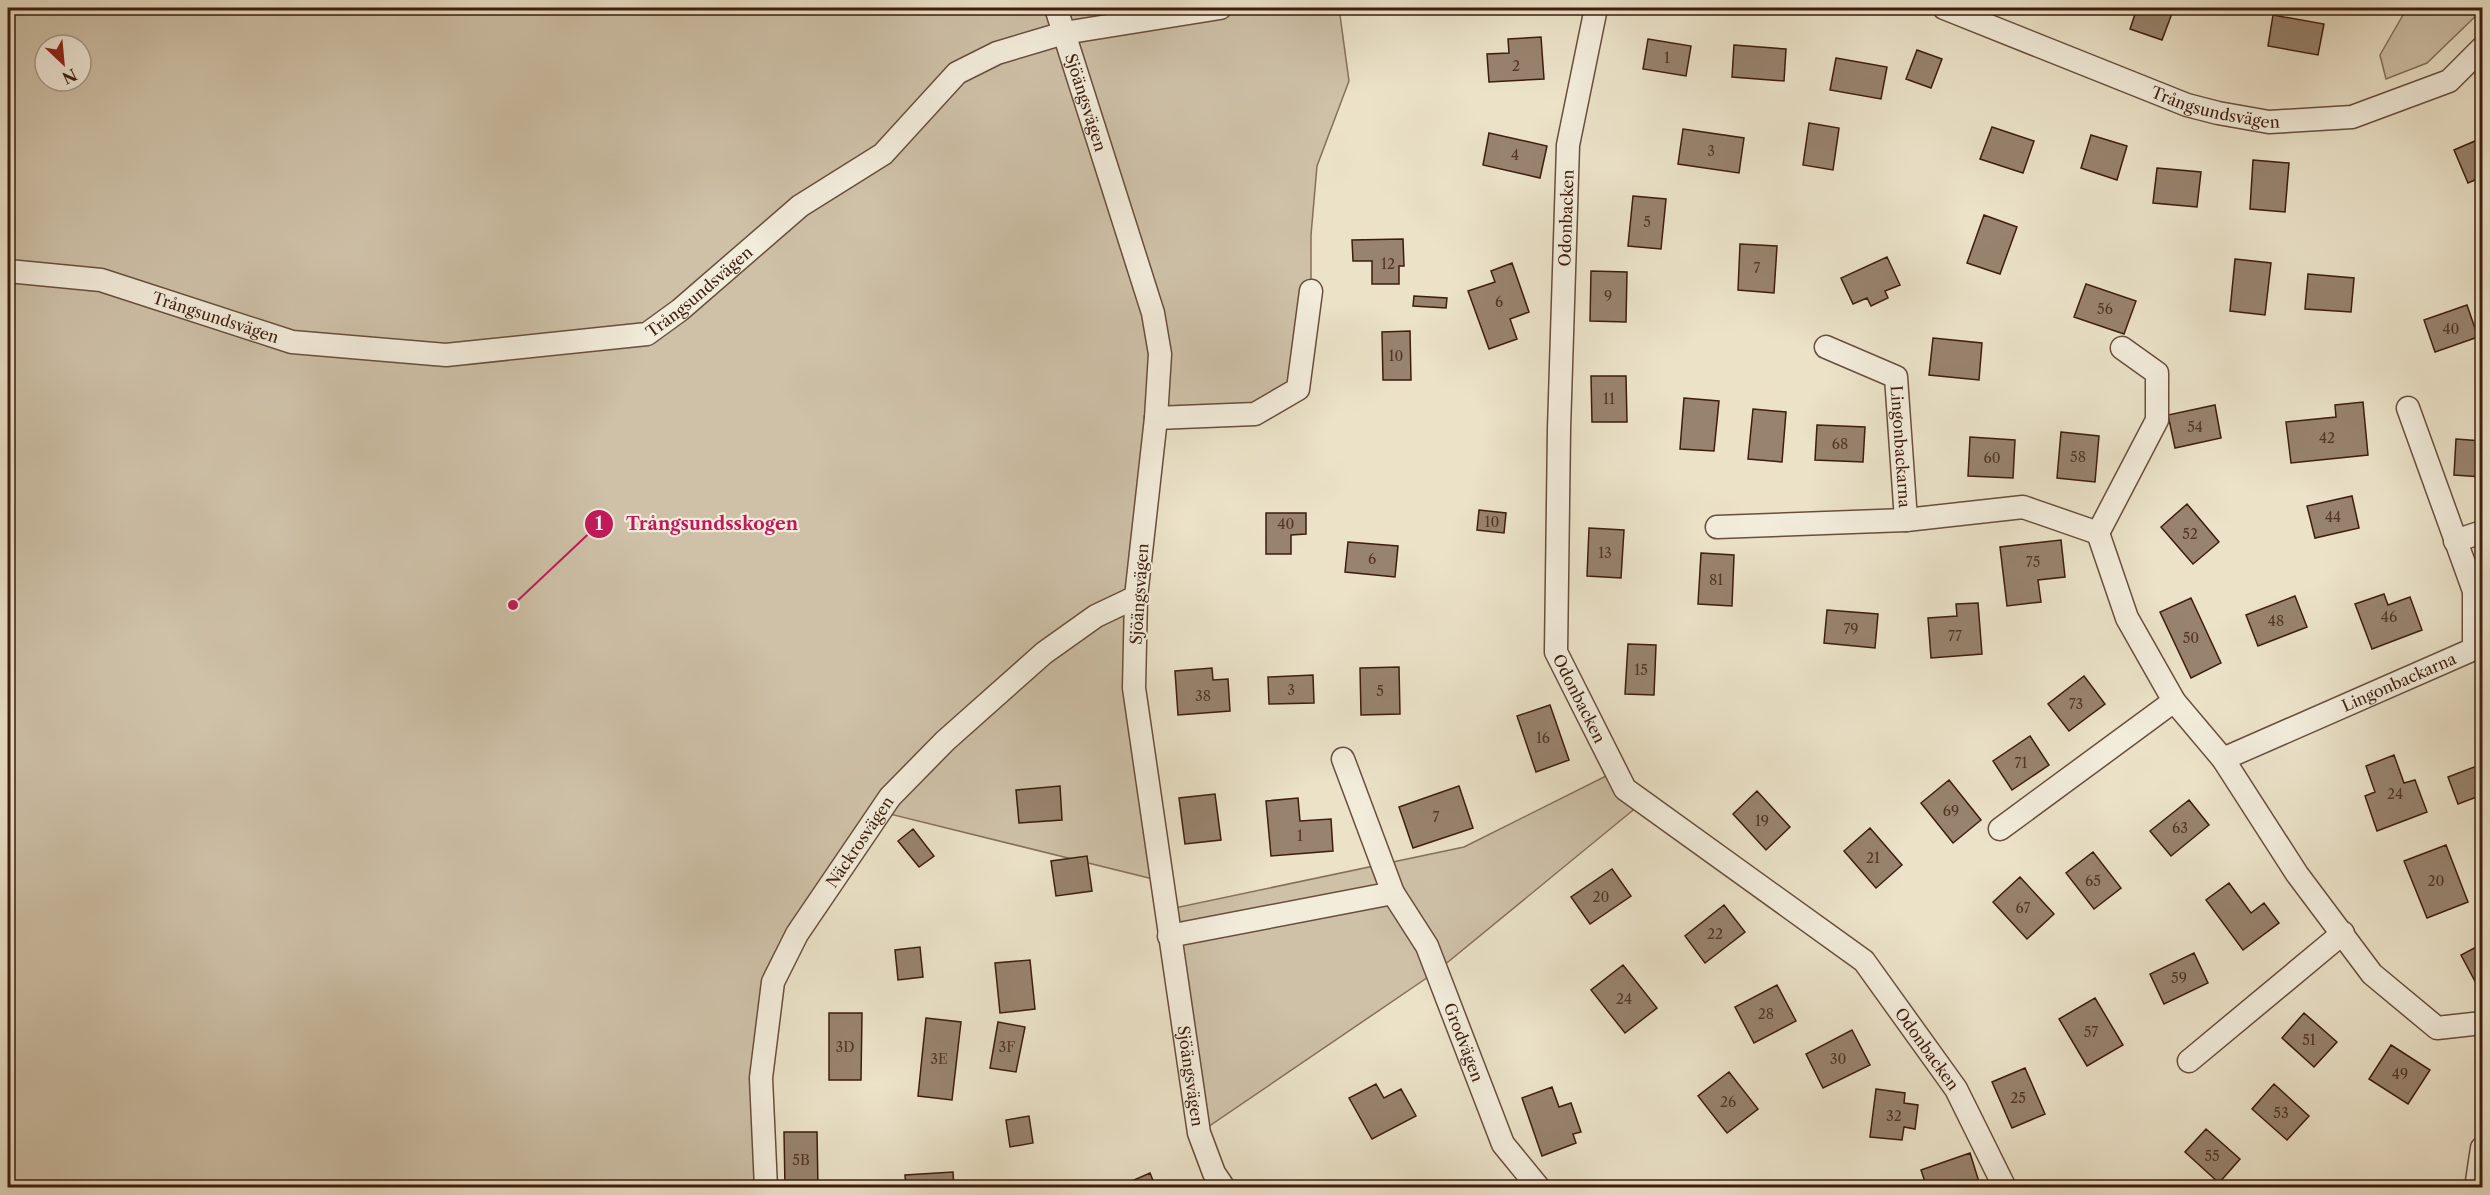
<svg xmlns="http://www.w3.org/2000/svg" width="2490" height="1195" font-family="'Libre Caslon Text',serif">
	<rect width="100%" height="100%" fill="#ebe2c8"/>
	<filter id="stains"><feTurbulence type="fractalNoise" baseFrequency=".00333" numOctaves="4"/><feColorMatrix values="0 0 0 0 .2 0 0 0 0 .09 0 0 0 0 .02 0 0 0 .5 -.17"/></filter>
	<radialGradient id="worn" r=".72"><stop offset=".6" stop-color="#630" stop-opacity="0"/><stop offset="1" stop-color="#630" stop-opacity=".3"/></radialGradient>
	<!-- green -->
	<path fill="#cec1a8" stroke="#866f5a" stroke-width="1.5" fill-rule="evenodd" d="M8 8H1339L1349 81 1317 166 1311 235V291L1298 389 1255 414 1156 418 1136 597 1161 881 882 812 773 982 766 1187H8ZM45 45H81V81H45Z
		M2407 8H2482V10L2427 63 2386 79 2380 55Z
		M1616 771 1643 802 1437 971 1199 1133 1165 910 1464 847Z"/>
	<!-- building -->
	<path fill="#98836e" stroke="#3e1d0d" stroke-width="1.5" d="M2137 8H2174L2162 40 2130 29Z
		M2273 15 2324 24 2318 55 2268 46Z
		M1541 37 1544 79 1489 82 1487 54 1509 53 1508 39Z
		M1648 39 1691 46 1686 76 1643 69Z
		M1734 45 1786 49 1784 81 1732 77Z
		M1917 50 1942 59 1931 88 1906 79Z
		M1836 58 1887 67 1881 99 1830 90Z
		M1809 123 1839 128 1833 170 1803 165Z
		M1992 127 2034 141 2023 173 1980 159Z
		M1683 129 1744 138 1739 173 1678 164Z
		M1489 133 1547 146 1540 178 1483 165Z
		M2091 135 2127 146 2117 180 2081 168Z
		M2482 138V177L2468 183 2454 150Z
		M2253 160 2289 163 2285 212 2250 209Z
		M2157 168 2201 172 2197 207 2153 203Z
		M1633 196 1666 199 1661 249 1628 246Z
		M1984 215 2017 227 2000 274 1967 263Z
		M1403 239 1404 266H1399V284H1372V261H1353L1352 240Z
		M1740 244 1777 246 1774 293 1738 290Z
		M1887 257 1900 285 1885 291 1888 298 1871 306 1867 298 1853 304 1841 278Z
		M2235 259 2271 263 2265 315 2230 311Z
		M1512 263 1529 312 1510 319 1517 339 1489 349 1468 291 1495 282 1491 271Z
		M1591 271 1627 272 1626 322 1590 321Z
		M2308 274 2354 278 2351 312 2305 309Z
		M2086 284 2136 301 2124 334 2074 317Z
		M1414 296 1447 298 1446 308 1413 306Z
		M2467 305 2478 337 2435 352 2424 320Z
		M1410 331 1411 380H1383L1382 332Z
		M1933 338 1982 343 1979 380 1929 375Z
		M1591 376H1626L1627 422H1592Z
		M1684 398 1719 401 1714 451 1680 449Z
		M2363 402 2368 455 2291 463 2286 422 2336 417 2335 405Z
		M2215 405 2221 438 2175 448 2168 415Z
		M1753 409 1786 412 1782 462 1748 459Z
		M1817 425 1865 427 1863 462 1815 460Z
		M2061 432 2099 436 2095 482 2057 478Z
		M1970 437 2015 440 2013 478 1968 476Z
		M2456 439 2482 441V477L2454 475Z
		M2352 496 2359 528 2315 538 2307 506Z
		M2187 504 2219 542 2193 564 2161 527Z
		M1479 510 1506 513 1504 533 1477 530Z
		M1266 513H1306V534L1291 535V554H1266Z
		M1589 528 1624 530 1621 578 1587 576Z
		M2061 540 2065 577 2038 580 2041 602 2007 606 2000 547Z
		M1348 542 1398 546 1395 577 1345 572Z
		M1701 553 1734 555 1732 606 1698 604Z
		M2384 594 2388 605 2410 597 2422 630 2372 649 2355 604Z
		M2295 596 2307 627 2258 646 2246 615Z
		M2191 598 2221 663 2191 678 2160 612Z
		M1978 603 1982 654 1931 658 1928 618 1957 616 1956 604Z
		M1827 610 1878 614 1875 648 1824 643Z
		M1628 644 1656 645 1654 695 1625 694Z
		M1399 667 1400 714 1361 715 1360 668Z
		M1212 668 1213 680 1228 679 1230 711 1178 715 1175 671Z
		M1313 675 1314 703 1269 704 1268 677Z
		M2084 676 2105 704 2069 731 2048 704Z
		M1550 705 1569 760 1536 772 1517 716Z
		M2030 736 2049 765 2012 790 1993 761Z
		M2394 755 2404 783 2415 780 2427 812 2377 831 2365 796 2375 792 2366 766Z
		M2482 764V795L2458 804 2448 777Z
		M1949 780 1981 820 1953 843 1921 803Z
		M1060 786 1062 820 1019 823 1016 790Z
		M1459 786 1473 828 1413 848 1399 807Z
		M1757 791 1790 827 1766 850 1733 814Z
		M1215 794 1221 840 1185 844 1179 798Z
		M1298 798 1300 821 1331 819 1333 851 1271 856 1266 801Z
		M2189 800 2209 825 2171 856 2150 831Z
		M1870 828 1902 865 1876 888 1844 851Z
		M913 829 934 856 919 867 898 841Z
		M2446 845 2468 902 2427 918 2404 861Z
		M2093 852 2121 888 2094 909 2066 873Z
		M1087 856 1092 891 1056 896 1051 861Z
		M1612 869 1631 896 1590 924 1571 897Z
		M2020 877 2054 914 2027 939 1993 902Z
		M2229 883 2251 913 2264 903 2279 923 2243 950 2206 900Z
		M1724 905 1745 932 1705 963 1685 936Z
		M2482 944V982L2477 985 2461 955Z
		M920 947 923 977 898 980 895 950Z
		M2194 953 2208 983 2164 1004 2150 974Z
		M1030 960 1035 1009 1000 1013 995 963Z
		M1623 965 1657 1008 1625 1033 1591 990Z
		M1777 985 1796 1021 1754 1043 1735 1007Z
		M2095 998 2123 1045 2087 1066 2059 1019Z
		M829 1013H862L861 1080H829Z
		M2304 1013 2337 1042 2314 1067 2282 1038Z
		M926 1018 961 1022 952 1100 918 1096Z
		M998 1022 1025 1027 1016 1072 990 1068Z
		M1852 1030 1870 1065 1823 1088 1806 1054Z
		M2391 1045 2430 1070 2408 1104 2369 1079Z
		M2025 1068 2045 1114 2012 1128 1992 1082Z
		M1729 1072 1758 1109 1727 1133 1698 1096Z
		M1376 1084 1384 1098 1401 1089 1416 1116 1372 1139 1349 1098Z
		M2274 1084 2309 1116 2287 1140 2252 1109Z
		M1552 1087 1559 1107 1571 1103 1581 1132 1573 1134 1576 1143 1542 1156 1522 1098Z
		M1876 1089 1905 1093 1904 1103 1918 1105 1915 1129 1904 1127 1902 1140 1870 1137Z
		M1029 1116 1033 1143 1010 1147 1006 1120Z
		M2206 1129 2240 1159 2219 1183 2185 1152Z
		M784 1132H817L818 1188H785Z
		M1970 1153 1980 1185 1974 1188H1927L1921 1170Z
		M953 1172 954 1188H906L905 1175Z
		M1150 1173 1156 1188H1121L1120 1186Z"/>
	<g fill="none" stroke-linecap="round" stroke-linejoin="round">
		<defs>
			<g id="street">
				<path id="s1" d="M1056 8 1153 313 1160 354 1156 418 1136 597 1134 688 1199 1133 1214 1173 1224 1188"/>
				<path id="s2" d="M1596 8 1568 145 1559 429 1556 652 1625 789 1864 961 1956 1089 2005 1188"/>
				<path id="s3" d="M1944 8 2187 105 2218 113 2269 122 2352 117 2449 81 2482 48"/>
				<path id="s4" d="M8 271 101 280 292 342 446 355 647 334 680 310 800 206 883 154 957 73 997 53 1064 33 1220 8"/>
				<path id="s5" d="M1826 347 1896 377 1906 520"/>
				<path d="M1156 418 1255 414 1298 389 1311 291"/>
				<path d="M1717 527 1906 520 2023 507 2098 533 2157 420V373L2122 348"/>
				<path d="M2098 533 2127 618 2174 701 2223 759 2297 874 2372 974 2437 1028 2482 1023"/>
				<path d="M2455 541 2482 532"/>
				<path id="s6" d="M1343 759 1393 893 1427 946 1503 1144 1539 1188"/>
				<path id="s7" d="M2223 759 2474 649V591L2408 408"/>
				<path d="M2000 829 2174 701"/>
				<path d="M1169 936 1393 893"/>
				<path d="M2189 1061 2343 933"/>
				<path id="s8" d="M766 1188 761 1078 773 982 797 934 890 797 945 741 1044 653 1096 616 1136 597"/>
				<path d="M2476 1188 2482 1148"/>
			</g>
		</defs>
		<!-- street casing -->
		<use href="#street" stroke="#694e3c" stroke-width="25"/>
		<!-- street -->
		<use href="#street" stroke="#f2ecdb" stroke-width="22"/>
	</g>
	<g text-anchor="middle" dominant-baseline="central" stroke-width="4.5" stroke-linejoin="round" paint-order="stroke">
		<!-- number labels -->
		<g font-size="14" fill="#543625">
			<text x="1667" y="58">1</text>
			<text x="1516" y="66">2</text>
			<text x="1711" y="151">3</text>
			<text x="1515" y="155">4</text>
			<text x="1647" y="222">5</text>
			<text x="1388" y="264">12</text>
			<text x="1757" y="268">7</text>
			<text x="1608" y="296">9</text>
			<text x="1499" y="302">6</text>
			<text x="2105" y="309">56</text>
			<text x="2451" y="329">40</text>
			<text x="1396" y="356">10</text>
			<text x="1609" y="399">11</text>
			<text x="2195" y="427">54</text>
			<text x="2327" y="438">42</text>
			<text x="1840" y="444">68</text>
			<text x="2078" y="457">58</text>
			<text x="1992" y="458">60</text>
			<text x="2333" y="517">44</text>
			<text x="1492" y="522">10</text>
			<text x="1286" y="524">40</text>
			<text x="2190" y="534">52</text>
			<text x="1605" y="553">13</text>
			<text x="1372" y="559">6</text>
			<text x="2033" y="562">75</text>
			<text x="1716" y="580">81</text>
			<text x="2389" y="617">46</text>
			<text x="2276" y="621">48</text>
			<text x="1851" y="629">79</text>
			<text x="1955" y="636">77</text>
			<text x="2191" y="638">50</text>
			<text x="1641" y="670">15</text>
			<text x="1291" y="690">3</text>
			<text x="1380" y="691">5</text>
			<text x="1203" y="696">38</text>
			<text x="2076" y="704">73</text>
			<text x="1543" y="738">16</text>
			<text x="2021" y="763">71</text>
			<text x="2395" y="794">24</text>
			<text x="1951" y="811">69</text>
			<text x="1436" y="817">7</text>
			<text x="1762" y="821">19</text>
			<text x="2180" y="828">63</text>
			<text x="1300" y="836">1</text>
			<text x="1873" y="858">21</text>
			<text x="2093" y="881">65</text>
			<text x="2436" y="881">20</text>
			<text x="1601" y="897">20</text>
			<text x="2023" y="908">67</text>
			<text x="1715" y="934">22</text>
			<text x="2179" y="978">59</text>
			<text x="1624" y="999">24</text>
			<text x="1766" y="1014">28</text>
			<text x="2091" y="1032">57</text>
			<text x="2309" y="1040">51</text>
			<text x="845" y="1047">3D</text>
			<text x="1007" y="1047">3F</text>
			<text x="939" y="1059">3E</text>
			<text x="1838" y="1059">30</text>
			<text x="2400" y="1074">49</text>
			<text x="2018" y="1098">25</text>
			<text x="1728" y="1102">26</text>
			<text x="2281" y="1113">53</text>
			<text x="1894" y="1116">32</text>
			<text x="2212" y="1156">55</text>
			<text x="801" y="1160">5B</text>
		</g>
		<!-- street labels -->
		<g font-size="16" fill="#3e1d0d" stroke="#f2ecdb">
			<text stroke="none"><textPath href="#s1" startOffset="99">Sjöängsvägen</textPath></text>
			<text stroke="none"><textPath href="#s3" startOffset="290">Trångsundsvägen</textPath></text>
			<text transform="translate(1566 218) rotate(-88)">Odonbacken</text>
			<text stroke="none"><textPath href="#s4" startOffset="718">Trångsundsvägen</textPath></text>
			<text stroke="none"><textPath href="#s4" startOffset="214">Trångsundsvägen</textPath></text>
			<text stroke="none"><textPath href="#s5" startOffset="146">Lingonbackarna</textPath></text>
			<text transform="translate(1139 594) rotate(-86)">Sjöängsvägen</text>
			<text stroke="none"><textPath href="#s7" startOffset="192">Lingonbackarna</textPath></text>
			<text stroke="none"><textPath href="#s2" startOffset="699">Odonbacken</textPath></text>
			<text stroke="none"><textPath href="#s8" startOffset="372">Näckrosvägen</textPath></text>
			<text stroke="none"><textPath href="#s6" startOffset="309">Grodvägen</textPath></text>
			<text stroke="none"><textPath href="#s2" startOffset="1203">Odonbacken</textPath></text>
			<text stroke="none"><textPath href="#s1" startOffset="1089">Sjöängsvägen</textPath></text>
		</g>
	</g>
	<!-- callouts -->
	<path fill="none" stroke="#c2185b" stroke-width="2" d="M513 605L599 524"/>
	<g fill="#c2185b" stroke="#f2ecdb" stroke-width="2">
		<circle cx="513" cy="605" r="6"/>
		<circle cx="599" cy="524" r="15"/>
	</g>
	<g font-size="18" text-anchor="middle" font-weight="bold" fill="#fff">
		<text x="599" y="530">1</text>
	</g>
	<g font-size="18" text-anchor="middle" font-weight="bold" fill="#c2185b" stroke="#f2ecdb" stroke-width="4.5" stroke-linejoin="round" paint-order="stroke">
		<text x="712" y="530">Trångsundsskogen</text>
	</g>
	<!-- margin -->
	<rect width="2490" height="1195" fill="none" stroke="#ebe2c8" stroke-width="30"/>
	<rect x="9" y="9" width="2472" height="1177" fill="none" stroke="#3e1d0d" stroke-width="3"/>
	<rect x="15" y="15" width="2460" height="1165" fill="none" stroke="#3e1d0d" stroke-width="1.5"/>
	<!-- north arrow -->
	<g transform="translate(63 63) rotate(154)"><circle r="28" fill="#f2ecdb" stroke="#aa9989" stroke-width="1.5"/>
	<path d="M0-4.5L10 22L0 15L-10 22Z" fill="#8f2418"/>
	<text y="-9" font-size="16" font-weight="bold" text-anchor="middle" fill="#3e1d0d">N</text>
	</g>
	<rect width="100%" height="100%" filter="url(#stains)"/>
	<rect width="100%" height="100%" fill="url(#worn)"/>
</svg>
